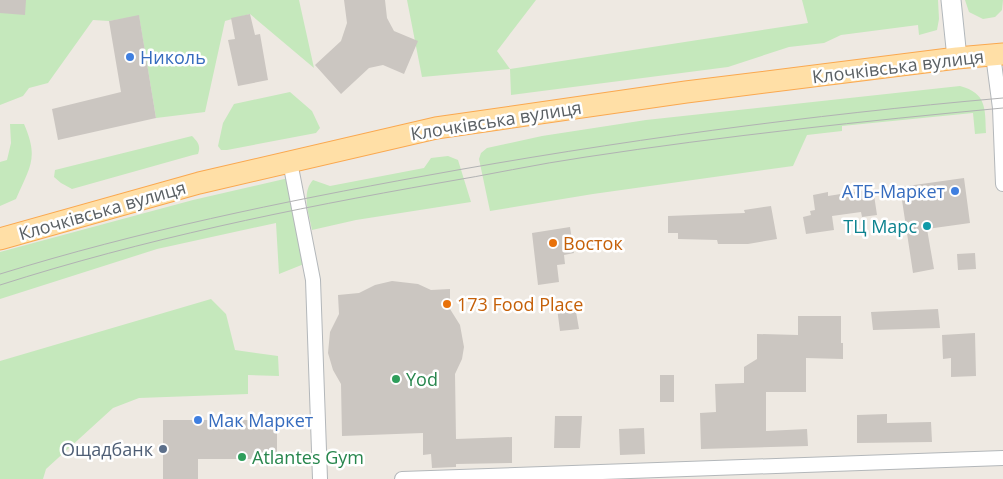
<svg xmlns="http://www.w3.org/2000/svg" width="1003" height="479" font-family="'Open Sans',sans-serif">
	<rect width="100%" height="100%" fill="#eee9e2"/>
	<!-- green -->
	<path fill="#c5e8bc" d="M0 0H299L314 68 250 14 225 21 205 112 156 118 139 16 109 21 93 20 48 83 29 88 23 96 0 105Z
		M407 0H536L497 51 510 69 808 23 802 0H938L939 19 937 30 919 35 918 25 841 35 824 43 789 47 728 67 511 95 510 69 422 77Z
		M965 0H1003L1002 10 995 17 983 19 969 12Z
		M960 86C987 93 985 109 986 133L975 134 973 113 842 126V131L807 135 793 166 593 194 490 211 479 159 481 153 487 148 542 136 646 120Z
		M290 92 312 111 320 128 316 133 227 150H221L218 146 223 123 234 104Z
		M10 124H24C39 158 30 167 16 199L0 206V162L7 160 11 143Z
		M192 136C198 142 201 146 198 154L193 155 72 189 61 183 54 177 55 170Z
		M448 156 458 160 471 202 356 220 312 230C309 214 301 193 313 180L330 186 424 168 431 158Z
		M293 177 309 262 279 274 276 223 157 249 0 299V252L193 200Z
		M211 299 226 314 235 350 278 356 279 376 248 375V394L139 398 113 408 46 469 43 479H0V361Z"/>
	<!-- building -->
	<path fill="#cbc6c1" d="M0 0H26L25 15 0 13Z
		M344 0H385L387 18 394 31 418 41 404 74 383 65 369 68 341 94 315 65 341 41 347 23Z
		M250 14 255 35 260 34 268 80 238 86 228 40 235 39 231 18Z
		M139 15 156 118 58 140 52 109 121 92 109 21Z
		M964 178 970 223 927 229 934 269 913 273 900 187Z
		M866 190 867 196 874 195 877 215 862 217 861 212 832 216 834 230 806 234 803 217 811 215 810 211 815 210 813 195 828 192V196Z
		M771 206 777 239 748 244H718L717 240 678 239V233H668V216L745 213 744 210Z
		M570 227 574 253 564 255 565 264 557 265 559 282 538 285 532 233Z
		M975 253 976 269 958 270 957 254Z
		M392 281 418 284 431 290 450 289V309L460 325 464 347 462 359 455 374 456 439 512 437V463L456 464V467L432 468 431 454 423 455V433L342 436 341 384 333 370 328 353 330 332 339 314 338 295 359 293 375 285Z
		M575 306 579 329 560 331 557 308Z
		M938 309 940 328 873 330 871 312Z
		M798 316H841V343H843V359L806 358V392H766V431L807 429 808 446 701 449 700 413 716 412 715 384 744 383V367L757 359V334L798 335Z
		M975 333 976 376 951 377V358L943 359 942 335Z
		M660 375H674V402H660Z
		M887 414V423L931 422 932 442 857 443V415Z
		M555 416H582L580 448H554Z
		M163 420H277V459H198V479H163Z
		M644 428 645 454 620 455 619 429Z"/>
	<g fill="none" stroke-linecap="round" stroke-linejoin="round">
		<defs>
			<path id="street" d="M993 55 1000 108 1003 184
				M290 162 313 280 320 479
				M402 479 1003 458"/>
			<path id="secondary" d="M951 0 957 58"/>
			<path id="primary" d="M0 239 199 183 436 128 686 92 957 58 1003 54"/>
		</defs>
		<!-- street casing -->
		<use href="#street" stroke="#b3b7ba" stroke-width="16"/>
		<!-- secondary casing -->
		<use href="#secondary" stroke="#b1b7bb" stroke-width="21"/>
		<!-- primary casing -->
		<use href="#primary" stroke="#faa84f" stroke-width="23"/>
		<!-- street -->
		<use href="#street" stroke="#fff" stroke-width="14"/>
		<!-- secondary -->
		<use href="#secondary" stroke="#fff" stroke-width="19"/>
		<!-- primary -->
		<use href="#primary" stroke="#ffdfa6" stroke-width="21"/>
		<!-- tram -->
		<path stroke="#b1b2b3" stroke-width="1" d="M0 274C139 231 281 202 424 176 616 141 809 115 1003 98
			M0 285C144 239 291 209 439 183 488 175 537 164 586 157 724 136 864 121 1003 108"/>
	</g>
	<!-- markers -->
	<g fill="#3f7fe0" stroke="#fff" stroke-width="2">
		<circle cx="130" cy="57" r="5"/>
		<circle cx="955" cy="191" r="5"/>
		<circle cx="198" cy="420" r="5"/>
	</g>
	<circle fill="#0f9aa8" stroke="#fff" stroke-width="2" cx="927" cy="226" r="5"/>
	<g fill="#e8710a" stroke="#fff" stroke-width="2">
		<circle cx="553" cy="243" r="5"/>
		<circle cx="447" cy="304" r="5"/>
	</g>
	<g fill="#2e9e5b" stroke="#fff" stroke-width="2">
		<circle cx="396" cy="379" r="5"/>
		<circle cx="242" cy="457" r="5"/>
	</g>
	<circle fill="#5c6f8a" stroke="#fff" stroke-width="2" cx="163" cy="449" r="5"/>
	<g text-anchor="middle" dominant-baseline="central" stroke-width="5" stroke-linejoin="round" paint-order="stroke">
		<!-- shop labels -->
		<g font-size="18" fill="#366cbe" stroke="#fff" text-anchor="start">
			<text x="140" y="57">Николь</text>
			<text x="945" y="191" text-anchor="end">АТБ-Маркет</text>
			<text x="208" y="420">Мак Маркет</text>
		</g>
		<!-- street labels -->
		<g font-size="18" fill="#5a6064" stroke="#fff">
			<text transform="translate(898 66) rotate(-7)">Клочківська вулиця</text>
			<text transform="translate(496 120) rotate(-9)">Клочківська вулиця</text>
			<text transform="translate(102 210) rotate(-16)">Клочківська вулиця</text>
		</g>
		<!-- culture labels -->
		<g font-size="18" fill="#0d838f" stroke="#fff" text-anchor="end">
			<text x="917" y="226">ТЦ Марс</text>
		</g>
		<!-- food labels -->
		<g font-size="18" fill="#c56008" stroke="#fff" text-anchor="start">
			<text x="563" y="243">Восток</text>
			<text x="457" y="304">173 Food Place</text>
		</g>
		<!-- leisure labels -->
		<g font-size="18" fill="#27864d" stroke="#fff" text-anchor="start">
			<text x="406" y="379">Yod</text>
			<text x="252" y="457">Atlantes Gym</text>
		</g>
		<!-- service labels -->
		<g font-size="18" fill="#4e5e75" stroke="#fff" text-anchor="end">
			<text x="153" y="449">Ощадбанк</text>
		</g>
	</g>
</svg>
